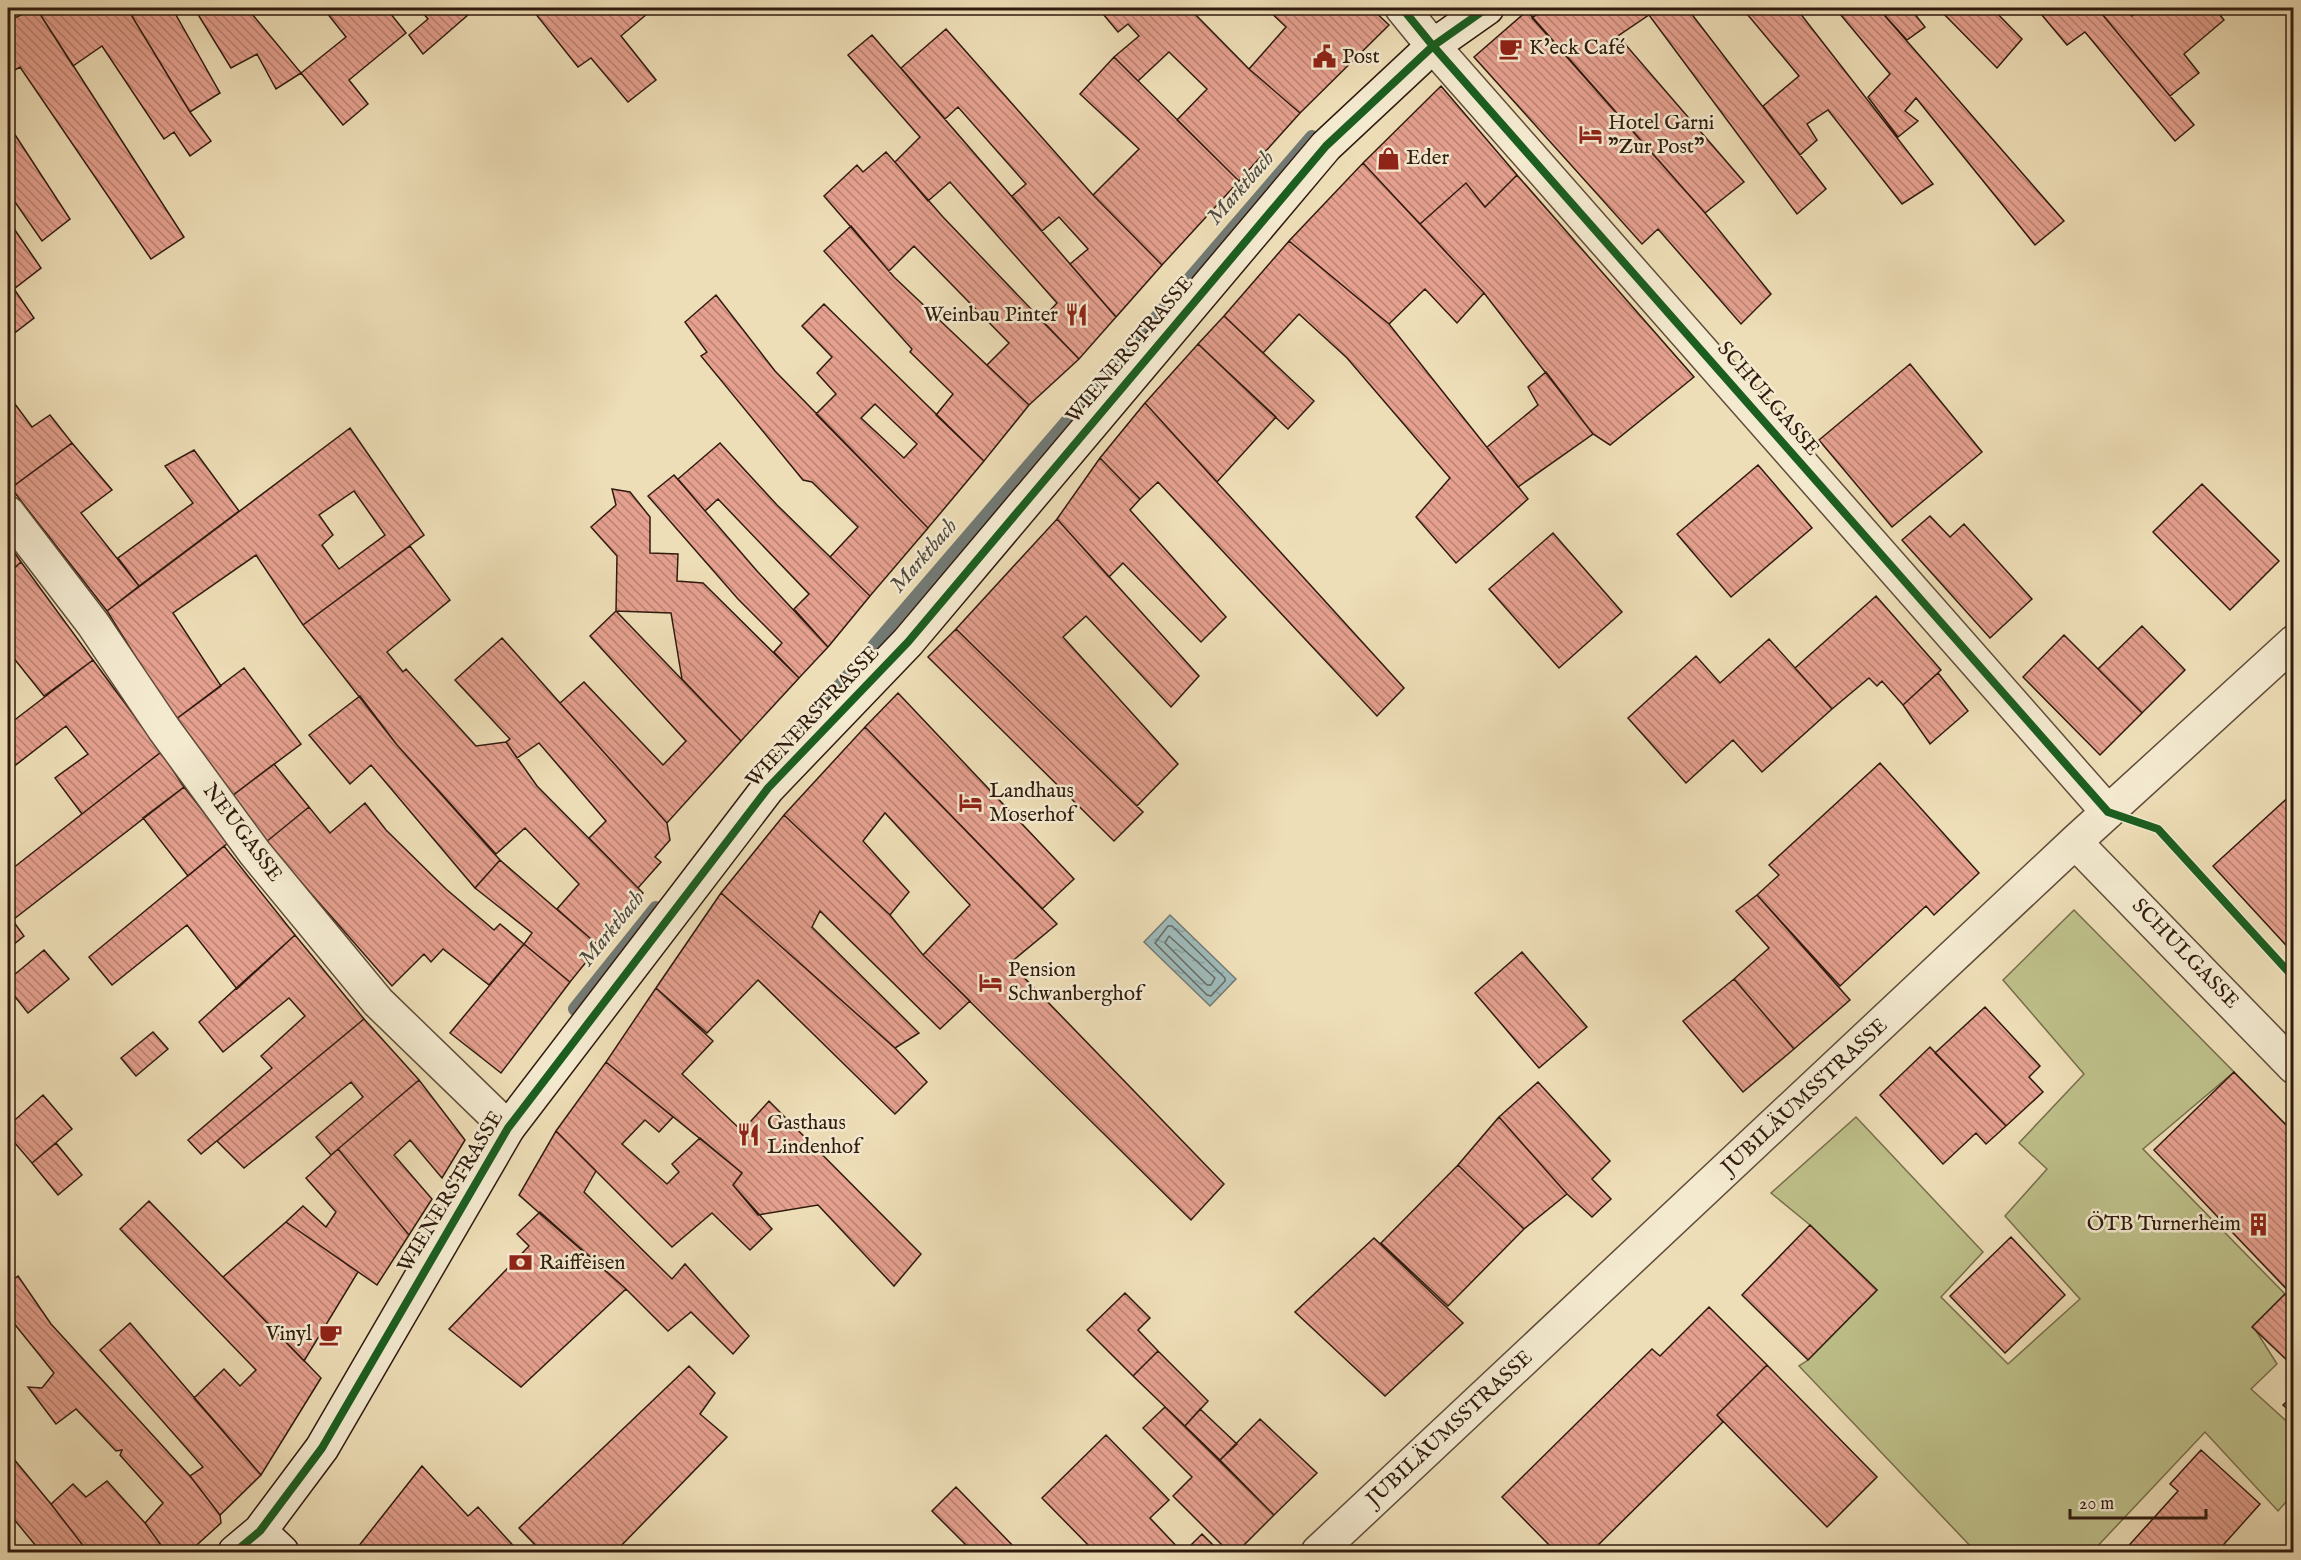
<svg xmlns="http://www.w3.org/2000/svg" width="2301" height="1560" font-family="'IM FELL English',serif">
	<defs>
		<pattern id="water-ripples" width="26" height="14" patternUnits="userSpaceOnUse" patternTransform="scale(1.5)"><rect width="26" height="14" fill="#9ebab9"/><path d="M2 4q2-2 4 0t4 0M15 11q2-2 4 0t4 0" fill="none" stroke="#889f9e"/></pattern>
		<pattern id="building-back-hatch" width="6" height="6" patternUnits="userSpaceOnUse" patternTransform="scale(1.5)"><rect width="6" height="6" fill="#e5a08f"/><path d="M-1 5l2 2M0 0l6 6M5-1l2 2" fill="none" stroke="#ba8273"/></pattern>
	</defs>
	<rect width="100%" height="100%" fill="#eedeb7"/>
	<filter id="stains"><feTurbulence type="fractalNoise" baseFrequency=".00333" numOctaves="4"/><feColorMatrix values="0 0 0 0 .2 0 0 0 0 .09 0 0 0 0 .02 0 0 0 .5 -.17"/></filter>
	<radialGradient id="worn" r=".72"><stop offset=".6" stop-color="#630" stop-opacity="0"/><stop offset="1" stop-color="#630" stop-opacity=".3"/></radialGradient>
	<!-- green -->
	<path fill="#bec08a" stroke="#776e4c" stroke-width="1.5" d="M2074 910 2234 1072 2143 1149 2285 1294 2253 1326 2277 1364 2251 1389 2293 1427V1494L2278 1511 2205 1432 2092 1552H1976L1799 1366 1808 1360 1877 1290 1810 1225 1771 1193 1856 1117 1983 1252 1941 1297 2008 1364 2080 1299 2005 1216 2047 1169 2019 1143 2084 1074 2003 980Z"/>
	<!-- water -->
	<path fill="url(#water-ripples)" stroke="#727a75" stroke-width="1.5" d="M1170 915 1236 979 1210 1006 1144 942Z"/>
	<g fill="none" stroke-linecap="round" stroke-linejoin="round">
		<!-- shore -->
		<path stroke="#676a64" stroke-width="1.5" d="M1168 926H1172L1225 978V981L1211 996 1207 995 1155 943Z
			M1169 936 1215 978 1211 985H1207L1165 943Z"/>
		<!-- stream -->
		<path stroke="#727a75" stroke-width="14" d="M1450 11 1455 8
			M801 731 1312 137
			M575 1009 656 908"/>
	</g>
	<!-- building -->
	<path fill="url(#building-back-hatch)" stroke="#301b0f" stroke-width="1.5" fill-rule="evenodd" d="M36 8 184 237 151 259 20 67 8 74V21Z
		M36 8H127L190 112 211 141 190 156 174 132 164 139 102 46 73 66Z
		M127 8H172L220 93 190 112Z
		M194 8H247L301 73 276 89 257 54 231 68Z
		M323 8H386L406 33 349 80 368 104 343 125 301 73 346 37Z
		M419 8H476L423 54 409 35 428 19Z
		M531 8H654L621 36 656 80 628 102 591 58 578 67Z
		M1098 8H1189L1249 69 1300 113 1239 181 1177 120 1207 89 1169 52 1138 81 1114 57 1139 36 1128 24 1118 32Z
		M1266 8H1371L1389 25 1300 113 1249 69 1286 27Z
		M1546 8H1687L1826 189 1797 214 1649 15 1618 36 1744 182 1705 213 1532 18Z
		M1742 8H1796L1933 184 1902 204 1828 110 1807 124 1817 140 1800 155 1763 106 1799 76Z
		M1835 8H1878L2064 221 2035 245 1916 98 1905 111 1918 121 1898 137 1868 97 1890 74Z
		M1878 8H1910L1925 27 1907 40Z
		M1938 8H1992L2022 39 1997 68Z
		M2036 8H2097L2194 125 2175 141 2085 32 2067 45Z
		M2097 8H2125L2132 16 2142 8H2214L2224 20 2184 54 2199 73 2170 96Z
		M2214 8H2230L2221 15Z
		M1527 11 1705 213 1771 294 1741 324 1658 229 1642 244 1474 57Z
		M946 29 1093 195 1162 265 1116 317 1070 264 1088 249 1059 217 1042 231 1012 196 1026 184 958 107 945 119 901 68Z
		M872 35 1116 317 1079 359 1041 320 1057 303 950 182 928 201 895 162 920 137 848 55Z
		M1114 57 1239 181 1162 265 1093 195 1139 149 1080 94Z
		M1441 86 1517 175 1485 207 1466 183 1420 224 1363 163Z
		M8 124 70 219 42 241 8 192Z
		M886 152 943 217 1079 359 1029 405 987 365 1009 343 914 246 889 271 824 196 857 165 863 172Z
		M1363 163 1484 293 1457 323 1425 289 1389 324 1289 241Z
		M1517 175 1694 377 1610 445 1593 434 1484 293 1420 224 1466 183 1485 207Z
		M8 220 41 268 14 289 34 318 8 338Z
		M851 226 894 277 1029 405 984 461 936 415 953 394 910 352 912 349 824 251Z
		M1289 241 1389 324 1528 499 1456 563 1416 517 1450 478 1347 358 1299 314 1263 353 1224 316Z
		M716 295 775 371 928 528 870 596 830 557 858 527 812 482 803 480 701 356 707 352 685 322Z
		M824 304 984 461 928 528 816 414 836 394 817 373 832 357 802 326ZM875 404 917 444 904 458 861 418Z
		M1224 316 1314 401 1288 429 1198 344Z
		M1198 344 1276 417 1217 482 1145 403Z
		M1910 364 1982 452 1892 527 1819 440Z
		M1546 372 1593 434 1518 487 1487 447 1538 405 1528 387Z
		M9 396 32 427 50 415 72 443 11 488 8 483Z
		M1145 403 1404 688 1377 716 1158 482 1140 499 1100 458Z
		M350 428 424 535 303 625 256 555 173 613 221 686 175 720 107 611ZM354 491 385 535 339 569 322 545 333 535 319 515Z
		M72 443 112 490 81 513 139 586 107 611 11 488Z
		M720 443 777 505 870 596 828 647 794 609 809 594 718 499 705 511 678 479Z
		M194 450 239 511 139 586 118 558 193 503 165 466Z
		M1100 458 1140 499 1130 510 1226 617 1201 642 1123 563 1109 577 1057 519Z
		M1758 465 1812 528 1731 597 1677 534Z
		M674 475 757 571 828 647 799 678 774 652 782 643 738 599 648 496Z
		M2202 484 2279 561 2230 610 2153 532Z
		M612 489 630 492 650 517V553L678 554 677 581 703 583 799 678 741 741 682 679 671 613 616 611 617 556 591 527 616 505Z
		M1930 516 1950 537 1964 524 2032 599 1990 638 1902 540Z
		M1057 519 1199 676 1171 707 1086 616 1063 637 1178 764 1137 806 956 629Z
		M1553 533 1622 612 1559 668 1489 589Z
		M8 543 21 562 8 574Z
		M410 546 450 600 387 652 403 672 406 669 476 746 506 742 537 786 643 893 599 946 557 909 579 884 525 828 496 854 397 745 303 625Z
		M21 562 93 660 44 696 8 651V574Z
		M1876 596 1941 670 1903 705 1882 681 1877 686 1869 678 1832 709 1795 668Z
		M616 611 741 741 667 823 560 703 584 682 663 765 686 741 590 636Z
		M2142 626 2185 670 2142 713 2098 669Z
		M956 629 1143 812 1114 841 928 657Z
		M2064 635 2142 713 2100 755 2023 677Z
		M502 638 667 823 670 840 655 857 661 862 638 888 589 838 606 821 539 743 517 758 506 742 510 739 455 680Z
		M1769 639 1832 709 1762 772 1733 740 1686 783 1628 718 1696 656 1720 683Z
		M93 660 161 752 82 814 55 778 88 754 66 726 8 771V725Z
		M244 668 301 744 232 796 175 720Z
		M1938 673 1968 711 1930 744 1903 705Z
		M898 693 1074 879 1042 909 865 727Z
		M360 696 397 745 500 860 475 888 371 765 350 784 309 735Z
		M865 727 1057 924 1010 963 1224 1184 1191 1220 923 955 970 905 885 813 863 841 909 892 890 915 784 815Z
		M161 752 184 787 14 919 8 910V872Z
		M1880 763 1979 873 1934 915 1926 906 1840 986 1757 895 1779 875 1769 865Z
		M274 764 309 807 266 842 232 796Z
		M184 787 228 843 188 876 143 818Z
		M2294 792V954L2213 866Z
		M365 803 386 830 446 889 494 930 500 924 524 944 489 985 443 949 431 962 424 954 392 986 266 842 309 807 330 833Z
		M784 815 890 915 923 955 970 1001 940 1029 820 911 812 927 919 1033 895 1048 721 893Z
		M224 846 295 935 237 989 187 925 112 985 89 957Z
		M500 860 599 946 570 982 524 944 532 933 475 888Z
		M721 893 895 1048 927 1082 895 1114 758 980 707 1033 656 988Z
		M1757 895 1850 1000 1794 1049 1734 979 1769 948 1736 911Z
		M8 914 24 936 8 949Z
		M295 935 364 1019 201 1154 188 1140 272 1068 261 1056 305 1016 289 998 223 1052 199 1022Z
		M524 944 570 982 501 1073 450 1033Z
		M44 950 69 979 28 1013 8 988V980Z
		M1522 952 1587 1027 1539 1068 1475 993Z
		M1734 979 1794 1049 1743 1092 1683 1021Z
		M656 988 713 1041 682 1074 742 1131 769 1101 921 1254 894 1286 818 1205 758 1215 733 1185 742 1173 606 1062Z
		M1985 1007 2040 1066 2029 1077 2043 1092 2006 1126 1935 1053Z
		M364 1019 419 1080 331 1155 316 1137 363 1097 351 1082 244 1168 217 1141Z
		M153 1032 168 1049 136 1076 121 1058Z
		M1930 1047 2006 1126 1986 1144 1976 1133 1943 1164 1880 1095Z
		M606 1062 673 1117 659 1132 645 1120 622 1144 667 1184 679 1172 672 1164 700 1138 742 1173 733 1185 772 1229 750 1250 712 1213 672 1247 556 1131Z
		M2234 1072 2294 1133V1297L2154 1150Z
		M419 1080 465 1140 442 1178 410 1140 394 1155 432 1199 409 1235 338 1149Z
		M1538 1082 1610 1161 1592 1179 1611 1199 1592 1217 1567 1194 1499 1117Z
		M43 1095 72 1129 32 1163 8 1135V1126Z
		M1499 1117 1567 1194 1524 1229 1458 1165Z
		M556 1131 596 1171 584 1192 672 1279 685 1264 749 1336 733 1354 691 1312 668 1331 626 1289 519 1195Z
		M56 1143 82 1175 58 1195 32 1163Z
		M338 1149 409 1235 377 1285 286 1222 303 1206 326 1227 336 1212 306 1178Z
		M1458 1165 1524 1229 1448 1306 1381 1243Z
		M149 1201 321 1378 261 1475 194 1398 224 1369 240 1386 256 1370 120 1229Z
		M540 1212 626 1289 521 1387 449 1329 529 1246 517 1234Z
		M286 1222 358 1272 304 1361 223 1277Z
		M1810 1225 1877 1290 1808 1360 1742 1295Z
		M2011 1237 2065 1295 2005 1353 1950 1296Z
		M1374 1238 1463 1323 1385 1396 1295 1312Z
		M18 1276 51 1324 190 1476 220 1515 221 1523 189 1552H166L145 1523 163 1503 120 1455 122 1450 116 1451 76 1409 56 1424 28 1387 42 1388 54 1373 8 1316V1284Z
		M1125 1293 1150 1318 1138 1330 1158 1351 1133 1376 1087 1330Z
		M2285 1294 2294 1302V1367L2252 1327Z
		M1709 1307 1767 1365 1717 1415 1723 1422 1591 1552H1556L1502 1497 1652 1349 1660 1356Z
		M130 1323 261 1475 220 1515 190 1476 203 1467 100 1350Z
		M1158 1351 1208 1401 1185 1426 1133 1376Z
		M1767 1365 1877 1477 1827 1527 1717 1415Z
		M689 1366 715 1393 700 1414 727 1437 615 1552H533L538 1548 519 1528Z
		M2294 1395V1415L2283 1405Z
		M1165 1407 1274 1515 1237 1552H1229L1173 1496 1192 1477 1143 1428Z
		M1200 1409 1237 1444 1220 1460 1185 1426Z
		M1260 1419 1317 1473 1274 1515 1220 1460Z
		M1106 1435 1169 1500 1150 1518 1182 1552H1095L1042 1498Z
		M2201 1450 2260 1504 2217 1552H2123L2178 1491 2170 1484Z
		M8 1452 51 1504 88 1552H41L8 1512Z
		M422 1466 468 1516 478 1507 519 1552H354Z
		M107 1481 145 1523 166 1552H88L51 1504 73 1484 86 1497Z
		M956 1487 1014 1547 1008 1552H973L932 1511Z
		M1202 1534 1220 1552H1184Z"/>
	<g fill="none" stroke-linecap="round" stroke-linejoin="round">
		<defs>
			<path id="street" d="M1402 8 1433 46 2108 812
				M8 513 93 624 164 729 255 853 378 1002 508 1128
				M2075 842 2294 1067
				M1318 1552 2075 842 2294 642"/>
			<path id="secondary" d="M260 1531 282 1552
				M235 1552 260 1531 322 1448 508 1128 768 788 908 642 1326 146 1433 46 1487 8"/>
		</defs>
		<!-- street casing -->
		<use href="#street" stroke="#604c39" stroke-width="36"/>
		<!-- secondary casing -->
		<use href="#secondary" stroke="#301b0f" stroke-width="36"/>
		<!-- street -->
		<use href="#street" stroke="#f4ead0" stroke-width="33"/>
		<!-- secondary -->
		<use href="#secondary" stroke="#f4ead0" stroke-width="33"/>
		<defs>
			<path id="cycleway" d="M1402 8 1433 46 2108 812 2158 829 2294 978
				M235 1552 260 1531 322 1448 508 1128 768 788 908 642 1326 146 1433 46 1487 8"/>
		</defs>
		<!-- cycleway casing -->
		<use href="#cycleway" stroke="#f4ead0" stroke-width="11"/>
		<!-- cycleway -->
		<use href="#cycleway" stroke="#1b5e20" stroke-width="8"/>
	</g>
	<!-- icons -->
	<defs>
		<symbol id="cafe-bare" viewBox="-9 -9 18 18"><path d="M-5.5-4.5H6V0H3Q3 3.5 0 3.5H-2.5Q-5.5 3.5-5.5 0ZM3-3.2v2h1.7v-2ZM-6 4.5H4V6H-6Z" fill="#8f2418" stroke="#f4ead0" stroke-width="2.5" paint-order="stroke"/></symbol>
		<symbol id="civic-bare" viewBox="-9 -9 18 18"><path d="M-.6-6.5H3V-4.5H.6V-3L4-1V1h2V6H-6V1h2V-1L-.6-3ZM-1.2 2.5V6h2.4V2.5Z" fill="#8f2418" stroke="#f4ead0" stroke-width="2.5" paint-order="stroke"/></symbol>
		<symbol id="hotel-bare" viewBox="-9 -9 18 18"><path d="M-6-4.5h1.5V1H6V5H4.5V3h-9V5H-6ZM-4 0a1.8 1.8 0 1 1 3.6 0ZM.5 0V-2.5h3Q6-2.5 6 0Z" fill="#8f2418" stroke="#f4ead0" stroke-width="2.5" paint-order="stroke"/></symbol>
		<symbol id="shop-bare" viewBox="-9 -9 18 18"><path d="M-5-2.5h2.3a2.7 3.5 0 0 1 5.4 0H5L5.5 6h-11ZM-1.5-2.5h3a1.5 2.3 0 0 0-3 0Z" fill="#8f2418" stroke="#f4ead0" stroke-width="2.5" paint-order="stroke"/></symbol>
		<symbol id="restaurant-bare" viewBox="-9 -9 18 18"><path d="M-5-6h1v4h1v-4h1v4h1v-4h1v5L-1.5 .5V6h-2V.5L-5-1ZM5-6V6H3V1.5H1.5Q1.5-4 5-6Z" fill="#8f2418" stroke="#f4ead0" stroke-width="2.5" paint-order="stroke"/></symbol>
		<symbol id="building-bare" viewBox="-9 -9 18 18"><path d="M-4-6H4V6H1V3H-1V6H-4ZM-2.5-4.3h1.7v1.8h-1.7ZM.8-4.3h1.7v1.8H.8ZM-2.5-1h1.7V.8h-1.7ZM.8-1h1.7V.8H.8Z" fill="#8f2418" stroke="#f4ead0" stroke-width="2.5" paint-order="stroke"/></symbol>
		<symbol id="bank-bare" viewBox="-9 -9 18 18"><path d="M-6-4H6V4H-6ZM0-2.3a2.3 2.3 0 1 0 0 4.6a2.3 2.3 0 1 0 0-4.6Z" fill="#8f2418" stroke="#f4ead0" stroke-width="2.5" paint-order="stroke"/></symbol>
	</defs>
	<g fill-rule="evenodd">
		<use href="#cafe-bare" x="1494" y="32" width="33" height="33"/>
		<use href="#civic-bare" x="1308" y="40" width="33" height="33"/>
		<use href="#hotel-bare" x="1574" y="118" width="33" height="33"/>
		<use href="#shop-bare" x="1372" y="142" width="33" height="33"/>
		<use href="#restaurant-bare" x="1060" y="298" width="33" height="33"/>
		<use href="#hotel-bare" x="954" y="786" width="33" height="33"/>
		<use href="#hotel-bare" x="974" y="966" width="33" height="33"/>
		<use href="#restaurant-bare" x="732" y="1118" width="33" height="33"/>
		<use href="#building-bare" x="2242" y="1208" width="33" height="33"/>
		<use href="#bank-bare" x="504" y="1246" width="33" height="33"/>
		<use href="#cafe-bare" x="314" y="1318" width="33" height="33"/>
	</g>
	<g text-anchor="middle" dominant-baseline="central" stroke-width="5" stroke-linejoin="round" paint-order="stroke">
		<!-- poi labels -->
		<g font-size="21" fill="#301b0f" stroke="#f4ead0" text-anchor="start">
			<text x="1529" y="48">K'eck Café</text>
			<text x="1342" y="57">Post</text>
			<text x="1608" y="123">Hotel Garni<tspan x="1608" dy="24">"Zur Post"</tspan></text>
			<text x="1406" y="158">Eder</text>
			<text x="1058" y="315" text-anchor="end">Weinbau Pinter</text>
			<text x="989" y="791">Landhaus<tspan x="989" dy="24">Moserhof</tspan></text>
			<text x="1008" y="970">Pension<tspan x="1008" dy="24">Schwanberghof</tspan></text>
			<text x="767" y="1123">Gasthaus<tspan x="767" dy="24">Lindenhof</tspan></text>
			<text x="2241" y="1224" text-anchor="end">ÖTB Turnerheim</text>
			<text x="539" y="1263">Raiffeisen</text>
			<text x="312" y="1334" text-anchor="end">Vinyl</text>
		</g>
		<!-- street labels -->
		<g font-size="21" fill="#301b0f" stroke="#f4ead0">
			<text transform="translate(1130 350) rotate(-50)">WIENERSTRASSE</text>
			<text transform="translate(1768 399) rotate(49)">SCHULGASSE</text>
			<text transform="translate(813 717) rotate(-47)">WIENERSTRASSE</text>
			<text transform="translate(242 833) rotate(53)">NEUGASSE</text>
			<text transform="translate(2185 954) rotate(46)">SCHULGASSE</text>
			<text transform="translate(1805 1097) rotate(-43)">JUBILÄUMSSTRASSE</text>
			<text transform="translate(451 1192) rotate(-59)">WIENERSTRASSE</text>
			<text transform="translate(1450 1429) rotate(-43)">JUBILÄUMSSTRASSE</text>
		</g>
		<!-- water labels -->
		<g font-size="22" font-style="italic" fill="#514b42" stroke="#f4ead0">
			<text transform="translate(1241 188) rotate(-49)">Marktbach</text>
			<text transform="translate(924 556) rotate(-49)">Marktbach</text>
			<text transform="translate(612 929) rotate(-51)">Marktbach</text>
		</g>
	</g>
	<!-- margin -->
	<rect width="2301" height="1560" fill="none" stroke="#eedeb7" stroke-width="30"/>
	<rect x="9" y="9" width="2283" height="1542" fill="none" stroke="#301b0f" stroke-width="3"/>
	<rect x="15" y="15" width="2271" height="1530" fill="none" stroke="#301b0f" stroke-width="1.5"/>
	<!-- scale -->
	<path d="M2070 1509v9h136v-9" fill="none" stroke="#301b0f" stroke-width="3"/>
	<text x="2079" y="1509" font-size="18" fill="#301b0f" stroke="#f4ead0" stroke-width="4.5" paint-order="stroke">20 m</text>
	<rect width="100%" height="100%" filter="url(#stains)"/>
	<rect width="100%" height="100%" fill="url(#worn)"/>
</svg>
